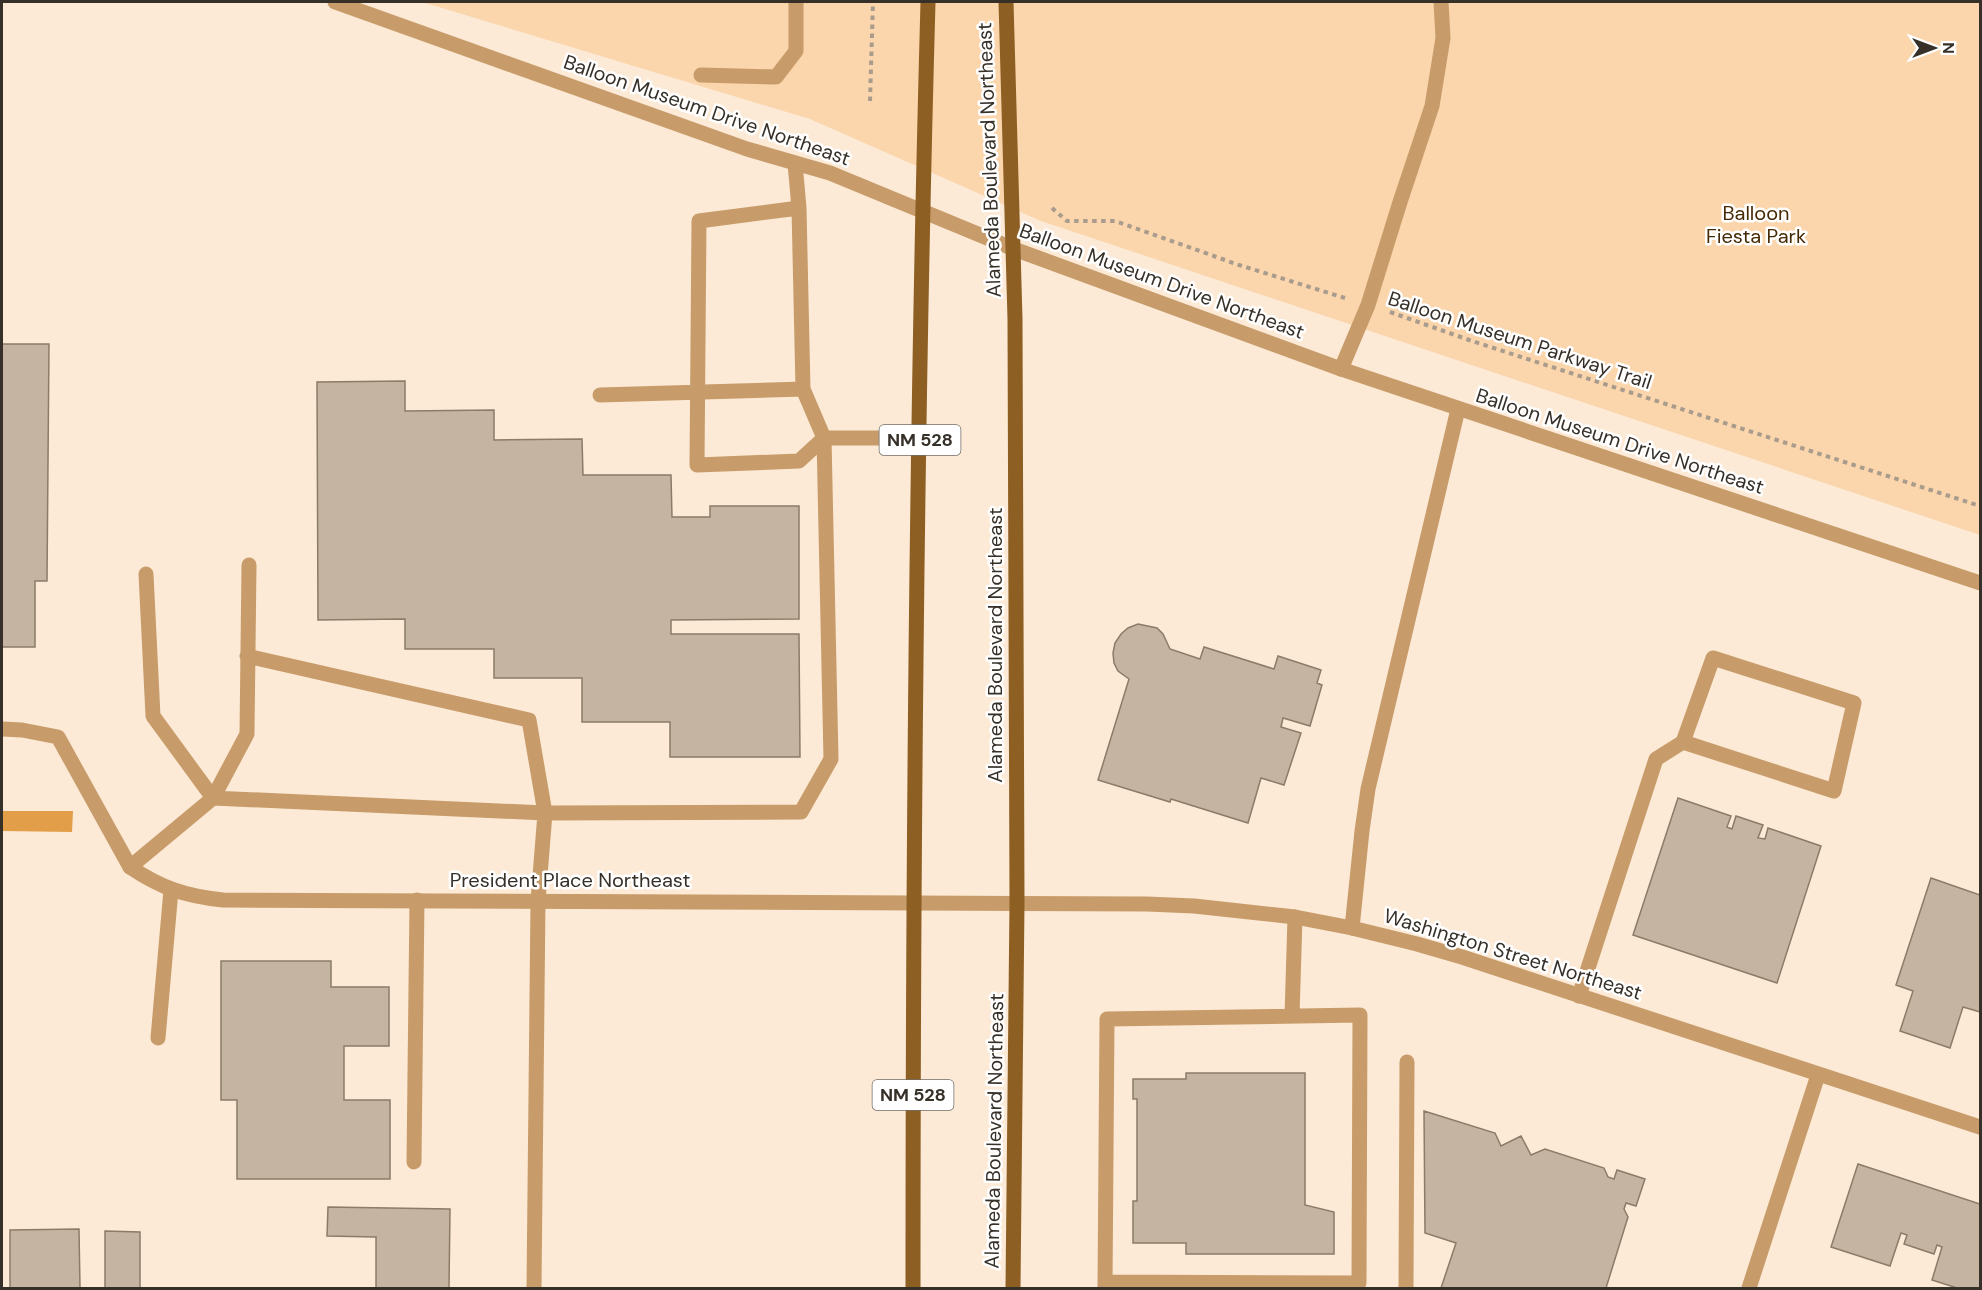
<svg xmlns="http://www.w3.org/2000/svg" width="1982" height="1290" font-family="'DM Sans',sans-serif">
	<rect width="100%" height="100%" fill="#fcead6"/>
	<!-- green -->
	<path fill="#fbd5ab" d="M422 2H1980V535L1041 221 810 119Z"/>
	<!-- water -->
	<path fill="#e29e48" d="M2 811H73L72 832 2 831Z"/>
	<!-- building -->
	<path fill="#c5b4a1" stroke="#8b7b69" stroke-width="1.5" d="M2 344H49L47 581H35V647H2Z
		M405 381V411L494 410V440L582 439 583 475H671L672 517H710V506H799V619L671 620V634H799L800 757H670V722H582V678H494V649H405V619L318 620 317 382Z
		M1138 624 1157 628 1163 634 1170 649 1200 659 1204 647 1274 669 1278 656 1321 670 1317 683 1322 685 1310 726 1283 718 1281 727 1301 733 1284 785 1261 778 1248 823 1171 799 1170 802 1098 780 1129 679 1118 671 1114 663 1113 653 1115 643 1121 634 1128 628Z
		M1678 798 1731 816 1727 827 1732 829 1736 816 1763 825 1758 838 1765 839 1768 828 1821 846 1777 983 1633 935Z
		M1931 878 1980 895V1012L1963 1007 1950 1048 1900 1031 1913 991 1896 985Z
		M221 961H331V987H389V1046H344V1100H390V1179H237V1100H221Z
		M1186 1073H1305V1205L1334 1212V1254H1186V1243H1133V1201H1137V1099H1133V1079H1186Z
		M1424 1111 1495 1133 1501 1146 1521 1136 1531 1155 1545 1149 1604 1168 1608 1177 1614 1179 1617 1170 1645 1179 1636 1206 1626 1203 1624 1209 1628 1217 1606 1288H1441L1456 1243 1425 1233Z
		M1858 1164 1980 1204V1288H1957L1932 1280 1942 1247 1937 1245 1934 1254 1904 1244 1907 1235 1901 1233 1890 1266 1831 1247Z
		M328 1207 450 1209 449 1288H376V1237L327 1236Z
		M79 1229 80 1288H10V1230Z
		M105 1231 140 1232V1288H105Z"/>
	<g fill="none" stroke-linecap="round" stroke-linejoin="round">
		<!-- path -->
		<path stroke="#a99c8d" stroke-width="4" stroke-dasharray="4.5 4.5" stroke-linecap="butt" d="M870 101 873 2
			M1052 208 1067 221H1115L1239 265 1345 298
			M1390 312 1472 341 1980 506"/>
		<!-- service -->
		<path stroke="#c89c6a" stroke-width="15" d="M701 75 776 77 796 51V2
			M795 163 799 208 803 389 824 438 799 461 697 465 699 221 799 208
			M1341 369 1368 305 1400 202 1432 106 1443 38 1441 2
			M600 395 803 389
			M146 574 153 716 213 798 247 734 249 565
			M247 656 529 720 545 813 801 812 831 759 824 438H920
			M2 729 22 730 58 737 130 867 213 798 545 813 538 901 534 1288
			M1352 928 1362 831 1368 789 1458 409
			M1579 996 1656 759 1683 742 1834 791 1854 703 1713 658 1683 742
			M1292 1016 1295 917
			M158 1038 171 890
			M414 1162 417 900
			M1105 1288 1107 1019 1360 1015 1359 1283 1106 1282
			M1406 1288 1407 1062"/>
		<!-- minor -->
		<path stroke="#c89c6a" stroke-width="15" d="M335 2 747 149 830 173 1014 249 1341 369 1980 583
			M130 867C161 888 185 896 223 900L1147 904 1194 906 1295 917 1352 928 1417 944 1462 957 1980 1127
			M1749 1288 1818 1075"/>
		<!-- primary -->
		<path stroke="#8e5f23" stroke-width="15" d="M1006 2 1015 319 1017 903 1013 1288
			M913 1288C913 860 916 430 928 2"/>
	</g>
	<g text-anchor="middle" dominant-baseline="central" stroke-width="5" stroke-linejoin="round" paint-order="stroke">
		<!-- shield labels -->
		<g fill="#fff" stroke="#726e68" stroke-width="1.5">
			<rect x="879.5" y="425" width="81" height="30" rx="4.5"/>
			<rect x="872.5" y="1080" width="81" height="30" rx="4.5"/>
		</g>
		<g font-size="18" font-weight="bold" fill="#363028">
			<text x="920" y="440">NM 528</text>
			<text x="913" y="1095">NM 528</text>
		</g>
		<!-- street labels -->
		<g font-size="20" fill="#363028" stroke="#fff">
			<text transform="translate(707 110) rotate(19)">Balloon Museum Drive Northeast</text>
			<text transform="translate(989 160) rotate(-92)">Alameda Boulevard Northeast</text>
			<text transform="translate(1162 281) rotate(20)">Balloon Museum Drive Northeast</text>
			<text transform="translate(1520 340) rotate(18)">Balloon Museum Parkway Trail</text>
			<text transform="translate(1620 441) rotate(18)">Balloon Museum Drive Northeast</text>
			<text transform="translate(995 645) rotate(-90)">Alameda Boulevard Northeast</text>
			<text x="570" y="880">President Place Northeast</text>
			<text transform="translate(1513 954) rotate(17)">Washington Street Northeast</text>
			<text transform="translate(994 1131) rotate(-89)">Alameda Boulevard Northeast</text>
		</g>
		<!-- park labels -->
		<g font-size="20" fill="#462a05" stroke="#fff">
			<text x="1756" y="213">Balloon<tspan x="1756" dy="23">Fiesta Park</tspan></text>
		</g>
	</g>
	<!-- border -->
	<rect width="1982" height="1290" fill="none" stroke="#363028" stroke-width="6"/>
	<!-- north arrow -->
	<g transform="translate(1934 48) rotate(90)" stroke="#ffffff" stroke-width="4.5" paint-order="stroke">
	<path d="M0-4.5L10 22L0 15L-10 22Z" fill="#363028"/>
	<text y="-9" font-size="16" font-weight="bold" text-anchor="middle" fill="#363028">N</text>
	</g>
</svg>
